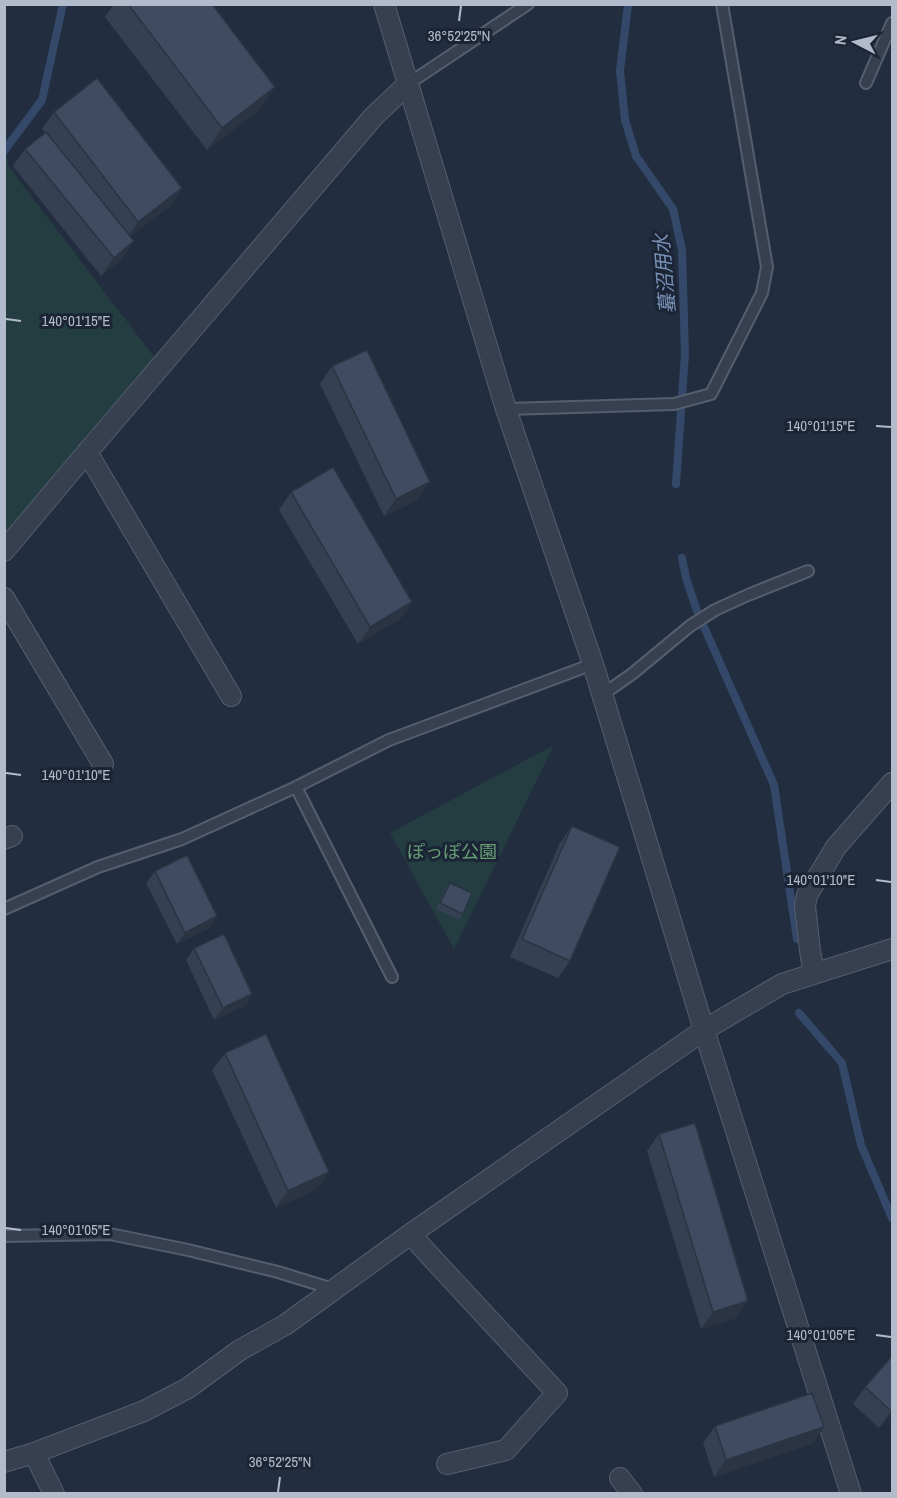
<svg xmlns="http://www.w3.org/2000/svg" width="897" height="1498" font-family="'Archivo Narrow','Noto Sans JP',sans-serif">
	<rect width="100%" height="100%" fill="#222e40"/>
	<!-- green -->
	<path fill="#243d41" d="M4 143 9 167 155 358 4 539Z
		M554 745 454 949 390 833Z"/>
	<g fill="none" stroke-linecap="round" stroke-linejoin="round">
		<!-- stream -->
		<path stroke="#344969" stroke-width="8" d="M628 4 620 71 625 120 636 156 673 209 682 250 685 354 676 484
			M4 151 42 100 63 4
			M682 558 686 578 697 611 774 785 797 939
			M799 1013 842 1063 861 1145 892 1218"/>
		<defs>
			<path id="lane" d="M866 83 892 23
				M408 84 528 4
				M506 409 674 404 711 394 762 293 767 267 722 4
				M602 695 632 674 690 626 715 610 748 595 808 571
				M296 787 392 977
				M4 909 98 867 182 839 296 787 389 740 593 664
				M4 1236 110 1234 188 1250 278 1272 333 1289"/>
			<path id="street" d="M384 4 506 409 593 664 704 1030 851 1494
				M87 452 231 696
				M4 551 72 470 374 116 408 84
				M4 598 103 764
				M4 839 12 836
				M814 973 810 951 805 906 807 895 836 847 892 783
				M412 1233 420 1245 557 1393 506 1450 447 1464
				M34 1453 54 1494
				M4 1462 34 1453 144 1411 188 1388 240 1350 285 1325 412 1233 704 1030 782 984 892 949
				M620 1478 632 1494"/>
		</defs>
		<!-- lane casing -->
		<use href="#lane" stroke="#545e6e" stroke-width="14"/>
		<!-- street casing -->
		<use href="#street" stroke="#545e6e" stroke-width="22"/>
		<!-- lane -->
		<use href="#lane" stroke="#364050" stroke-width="10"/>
		<!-- street -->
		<use href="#street" stroke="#364050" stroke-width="20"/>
	</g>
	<!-- wall -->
	<path fill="#354053" d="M114 4H212L275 87 259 110 207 150 105 17Z
		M54 112 182 188 170 206 130 236 122 259 101 276 13 166 25 149 45 133 42 129Z
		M332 366 418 500 384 516 320 384Z
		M291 492 412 602 400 619 358 644 279 510Z
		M572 826 570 961 558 978 510 957 560 843Z
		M155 871 217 916 209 928 177 944 146 883Z
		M450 883 463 914 459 920 436 909 445 889Z
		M194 948 252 994 244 1006 214 1020 186 960Z
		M225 1053 317 1189 276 1208 212 1070Z
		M659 1134 748 1301 736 1318 701 1329 647 1151Z
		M892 1356V1413L879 1428 853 1404 865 1387Z
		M715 1426 824 1427 812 1444 714 1477 703 1443Z"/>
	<!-- shaded-wall -->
	<path fill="#2b3443" d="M275 87 259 110 207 150 222 128Z
		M182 188 170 206 126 240 138 222Z
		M134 241 122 259 101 276 114 258Z
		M430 482 418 500 384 516 396 499Z
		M412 602 400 619 358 644 370 627Z
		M217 916 209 928 177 944 185 933Z
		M252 994 244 1006 214 1020 223 1008Z
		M329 1172 317 1189 276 1208 288 1191Z
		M748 1301 736 1318 701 1329 713 1312Z
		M892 1409V1413L879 1428 891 1411Z
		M824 1427 812 1444 714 1477 726 1460Z"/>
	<!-- building -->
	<path fill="#3e4b60" stroke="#2b3443" stroke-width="1.5" d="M128 4H212L275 87 222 128Z
		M97 78 182 188 138 222 54 112Z
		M46 132 134 241 114 258 25 149Z
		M367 350 430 482 396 499 332 366Z
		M333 467 412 602 370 627 291 492Z
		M572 826 620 847 570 961 522 939Z
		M187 855 217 916 185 933 155 871Z
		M450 883 472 893 463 914 440 903Z
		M224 934 252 994 223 1008 194 948Z
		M266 1034 329 1172 288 1191 225 1053Z
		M695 1123 748 1301 713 1312 659 1134Z
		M892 1356V1409L891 1411 865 1387Z
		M812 1393 824 1427 726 1460 715 1426Z"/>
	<!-- ticks -->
	<path fill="none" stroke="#b2bbcb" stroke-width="2" d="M459 21 461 6M6 319 21 321M876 426 891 427M6 773 21 775M876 880 891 882M6 1228 21 1230M876 1335 891 1337M278 1492 280 1477"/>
	<g text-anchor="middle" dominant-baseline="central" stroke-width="6" stroke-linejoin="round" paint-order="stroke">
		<!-- park labels -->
		<g font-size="18" fill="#679e75" stroke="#1b2535">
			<text x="452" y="851">ぽっぽ公園</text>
		</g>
		<!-- water labels -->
		<g font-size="20" font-style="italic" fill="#7890b5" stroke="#1b2535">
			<text transform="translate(664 274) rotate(-95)">蟇沼用水</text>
		</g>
	</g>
	<g font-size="15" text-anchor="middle" fill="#b2bbcb" stroke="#1b2535" stroke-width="6" stroke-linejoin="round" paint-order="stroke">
		<text x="459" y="41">36°52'25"N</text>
		<text x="76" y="326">140°01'15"E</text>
		<text x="821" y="431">140°01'15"E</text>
		<text x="76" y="780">140°01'10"E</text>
		<text x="821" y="885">140°01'10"E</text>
		<text x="76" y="1235">140°01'05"E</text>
		<text x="821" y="1340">140°01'05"E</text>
		<text x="280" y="1467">36°52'25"N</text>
	</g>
	<!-- border -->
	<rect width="897" height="1498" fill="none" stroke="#b2bbcb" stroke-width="12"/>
	<!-- north arrow -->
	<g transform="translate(855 42) rotate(277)" stroke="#1b2535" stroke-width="4.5" paint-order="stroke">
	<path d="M0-4.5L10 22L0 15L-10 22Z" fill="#b2bbcb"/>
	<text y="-9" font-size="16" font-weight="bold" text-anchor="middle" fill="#b2bbcb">N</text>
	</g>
</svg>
